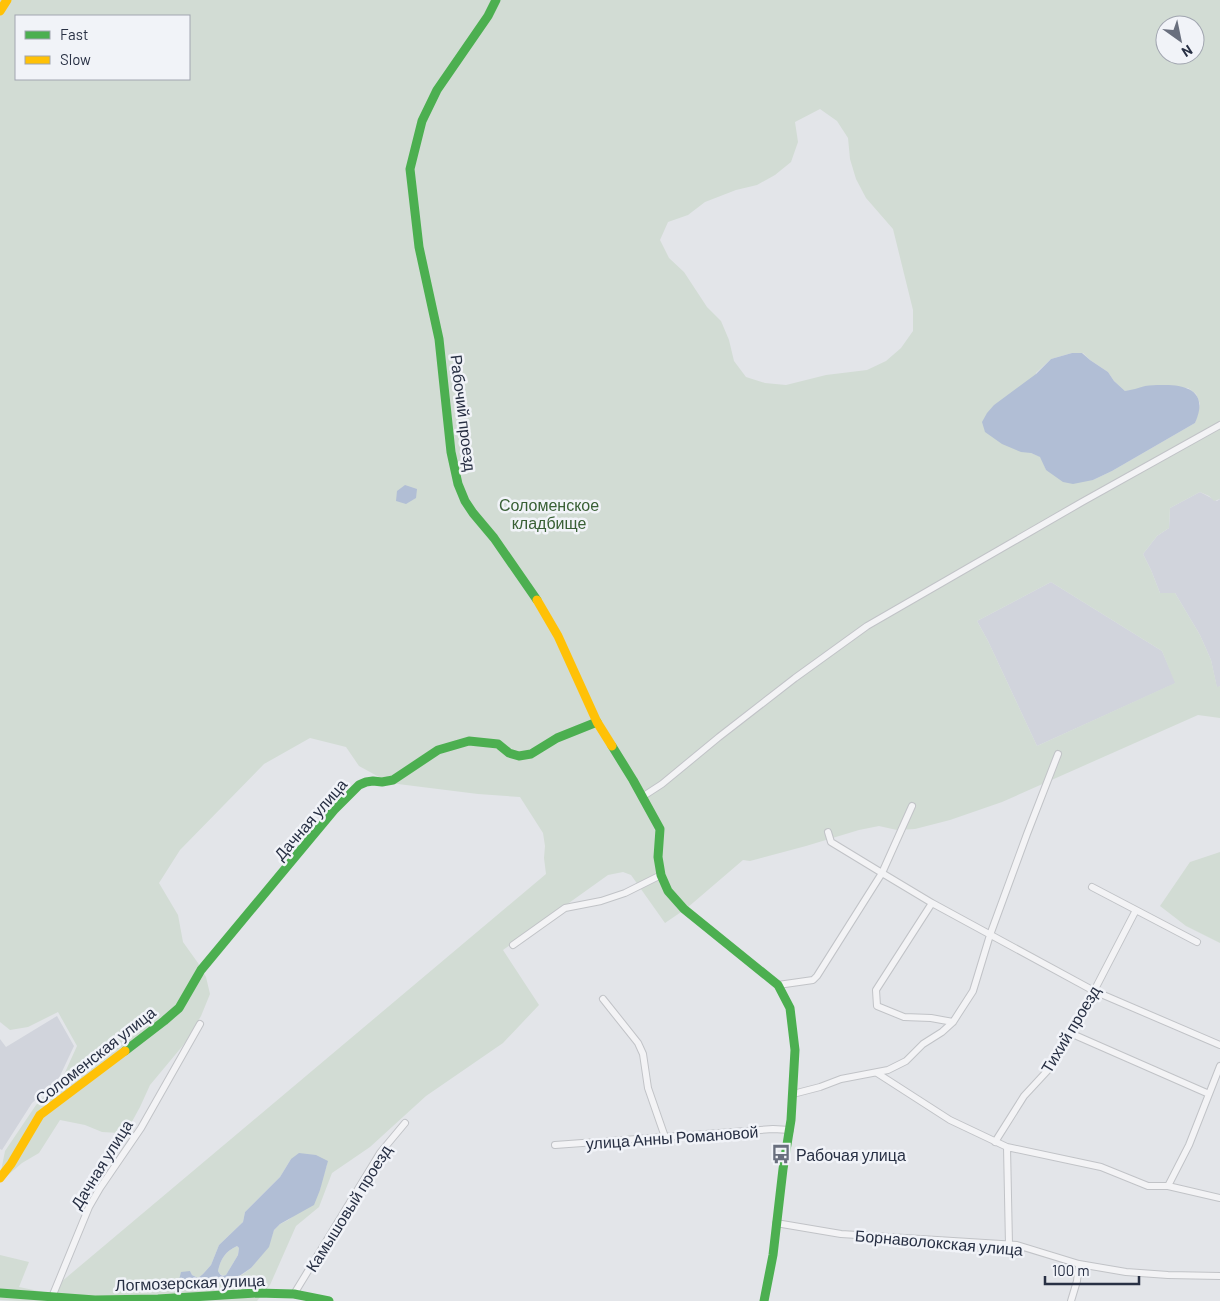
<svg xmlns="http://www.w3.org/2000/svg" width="1220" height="1301" font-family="Barlow,sans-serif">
	<rect width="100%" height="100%" fill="#e3e5e9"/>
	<!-- built -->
	<path fill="#d1d4dc" d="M1200 492 1217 501 1220 499V686L1217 688 1211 660 1200 635 1175 593H1160L1151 570 1143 554 1157 536 1169 528 1170 508Z
		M1051 582 1162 651 1176 683 1037 746 988 641 977 621Z
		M57 1016 74 1046 59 1078 32 1103 2 1150 0 1149V1039L6 1047Z"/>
	<!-- green -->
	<path fill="#d2dcd4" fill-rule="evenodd" d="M0 0H1220V499L1214 501 1209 496 1200 492 1170 508 1169 528 1157 536 1143 554 1151 570 1160 593H1175L1200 635 1211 660 1217 687 1220 686V718L1198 715 1002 802 950 820 915 829 897 830 879 826 859 830 806 846 750 861 743 860 687 908 665 923 631 875 623 872 608 875 503 950 539 1005 503 1043 426 1096 370 1147 332 1173 319 1207 296 1226 270 1285 257 1301H19L0 1300V1255L29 1262 19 1287 48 1293 546 874 544 858 545 846 543 833 520 797 478 794 390 783 359 766 346 747 310 738 264 764 180 850 159 883 178 915 183 942 198 963 206 977 210 994 201 1016 185 1043 150 1085 140 1107 129 1127 119 1133 102 1132 85 1125 60 1120 39 1153 22 1163 0 1182 1 1171 5 1151 36 1105 62 1079 77 1046 58 1012 28 1027 10 1030 0 1022ZM16 16H189V79H16ZM1165 25H1195V55H1165ZM820 109 837 121 848 138 850 159 856 179 866 198 893 229 913 310V331L901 348 886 361 867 370 826 375 786 385 765 383 746 377 734 361 729 340 721 321 707 307 684 272 669 258 660 240 668 222 688 215 705 202 736 190 757 185 775 175 791 162 798 142 795 122ZM1072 353H1083L1090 360 1108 372 1114 381 1125 391 1136 390 1146 386 1188 388 1196 394 1200 404 1195 423 1112 471 1093 480 1046 470 1041 457 1031 453 1036 373 1051 359ZM1051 582 1162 651 1175 683 1037 746 988 641 977 621ZM291 1159 327 1165 322 1179 320 1190 296 1214 288 1220 280 1224 274 1230 268 1247 251 1268 235 1280 188 1286 190 1271 192 1275 198 1278 203 1274 211 1265 219 1245 243 1222 245 1212 280 1177Z
		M1220 852V943L1186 926 1160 906 1190 862Z
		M237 1246 239 1248 238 1255 226 1275C222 1276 220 1275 218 1271 221 1258 225 1252 237 1246Z"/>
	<!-- water -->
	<path fill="#b1bed5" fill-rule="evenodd" d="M1072 353H1082L1090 360 1108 372 1114 381 1125 391C1132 390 1138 388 1145 386 1150 385 1156 385 1161 385 1188 384 1209 392 1195 423L1112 471 1093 480 1073 484 1063 482 1046 470 1040 457 1031 453 1021 452 1002 444 985 432 982 422 987 413 994 405 1036 374 1051 359Z
		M405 485 417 489 416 498 406 504 396 501 397 491Z
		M299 1153 316 1155 328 1161 320 1190 314 1205 280 1224 274 1230 269 1247 251 1268 235 1279 188 1286 178 1284 181 1272 190 1271 192 1275 198 1278 203 1274 211 1265 219 1245 243 1222 245 1212 280 1177 291 1159ZM237 1246 239 1248 238 1255 226 1275C222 1277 220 1275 218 1271 221 1258 225 1252 237 1246Z"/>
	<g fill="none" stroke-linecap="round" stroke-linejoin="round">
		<defs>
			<path id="street" d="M642 797 662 784 719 737 795 678 867 626 1082 502 1220 425
				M828 832 831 842 882 873 912 806
				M1092 887 1197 942
				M932 903 1094 991 1220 1045
				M513 945 565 908 601 901 625 893 661 875
				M778 985 813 980 817 976 882 873 932 903 876 990 877 1006 904 1017 931 1018 953 1022
				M603 999 638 1043 643 1054 648 1088 665 1137
				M1070 1033 1209 1094
				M877 1073 950 1120 1007 1147 1101 1167 1148 1186H1168L1220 1198
				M793 1094 820 1087 841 1079 888 1070 906 1061 923 1044 942 1032 953 1022 973 991 990 935 1027 834 1058 754
				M995 1142 1024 1096 1049 1069 1094 991 1136 910
				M555 1145 773 1129 790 1130
				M1007 1147 1009 1245
				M1168 1186 1189 1145 1220 1066
				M776 1223 841 1234 1017 1245 1079 1264 1126 1272 1168 1275 1220 1276
				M294 1294 380 1153 405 1123
				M52 1297 89 1207 100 1188 141 1128 200 1024
				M1071 1301 1077 1281 1079 1264"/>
		</defs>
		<!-- street casing -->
		<use href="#street" stroke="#c1c3c7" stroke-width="8"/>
		<!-- street -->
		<use href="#street" stroke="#f3f3f5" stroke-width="6"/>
		<!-- fast -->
		<path stroke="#4caf50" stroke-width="9" d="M496 0 488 16 437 90 422 121 410 169 419 247 439 339 451 452 458 484 465 501 473 513 494 538 537 600
			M612 746 633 780 660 829 658 857 661 875 668 891 684 909 778 985 790 1008 795 1050 791 1120 783 1169 773 1255 764 1301
			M125 1051 164 1021 179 1008 201 970 334 810 359 785 366 782 373 781 382 782 393 780 438 750 469 741 498 744 509 753 519 756 531 754 557 738 597 722
			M0 1293 95 1300 158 1299 257 1293 294 1294 329 1301"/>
		<!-- slow -->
		<path stroke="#ffc107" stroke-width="9" d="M0 11 7 0
			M537 600 558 636 597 722 612 746
			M0 1178 11 1164 40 1115 125 1051"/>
	</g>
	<!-- icons -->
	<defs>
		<symbol id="bus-bare" viewBox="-9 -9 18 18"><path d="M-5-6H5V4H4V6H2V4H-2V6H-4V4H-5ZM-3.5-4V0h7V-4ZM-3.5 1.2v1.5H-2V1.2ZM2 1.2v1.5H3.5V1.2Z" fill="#696f7e" stroke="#f1f3f8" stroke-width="2.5" paint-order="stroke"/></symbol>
	</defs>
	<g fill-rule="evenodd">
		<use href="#bus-bare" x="767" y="1140" width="28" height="28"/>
	</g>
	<g text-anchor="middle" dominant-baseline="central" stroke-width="5" stroke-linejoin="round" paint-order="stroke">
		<!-- street labels -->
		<g font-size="16" fill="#283044" stroke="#f1f3f8">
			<text transform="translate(464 413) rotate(83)">Рабочий проезд</text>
			<text transform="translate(310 819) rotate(-49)">Дачная улица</text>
			<text transform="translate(1070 1029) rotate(-59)">Тихий проезд</text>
			<text transform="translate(95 1055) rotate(-38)">Соломенская улица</text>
			<text transform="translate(672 1137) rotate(-4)">улица Анны Романовой</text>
			<text transform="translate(101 1164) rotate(-58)">Дачная улица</text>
			<text transform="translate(348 1208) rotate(-58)">Камышовый проезд</text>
			<text transform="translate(939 1242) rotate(5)">Борнаволокская улица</text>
			<text transform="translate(190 1282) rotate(-2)">Логмозерская улица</text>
		</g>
		<!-- park labels -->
		<g font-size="16" fill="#396035" stroke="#f1f3f8">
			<text x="549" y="504">Соломенское<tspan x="549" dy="18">кладбище</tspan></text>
		</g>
		<!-- poi labels -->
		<g font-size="16" fill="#283044" stroke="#f1f3f8" text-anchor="start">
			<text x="796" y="1154">Рабочая улица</text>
		</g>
	</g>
	<!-- legend -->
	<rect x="15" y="15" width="175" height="65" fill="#f1f3f8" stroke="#a1a5b0"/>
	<rect x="25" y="31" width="25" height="8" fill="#4caf50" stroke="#a1a5b0"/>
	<text x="60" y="40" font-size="15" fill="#283044">Fast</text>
	<rect x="25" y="56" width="25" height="8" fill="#ffc107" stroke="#a1a5b0"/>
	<text x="60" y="65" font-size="15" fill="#283044">Slow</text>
	<!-- north arrow -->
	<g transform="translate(1180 40) rotate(147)"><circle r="24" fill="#f1f3f8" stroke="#a1a5b0"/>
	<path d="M0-4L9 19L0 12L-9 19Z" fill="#696f7e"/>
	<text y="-8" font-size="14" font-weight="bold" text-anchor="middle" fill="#283044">N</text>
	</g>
	<!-- scale -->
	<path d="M1045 1276v8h94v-8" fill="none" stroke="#283044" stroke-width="2.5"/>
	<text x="1052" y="1276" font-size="15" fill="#283044" stroke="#f1f3f8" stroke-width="4" paint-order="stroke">100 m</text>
</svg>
